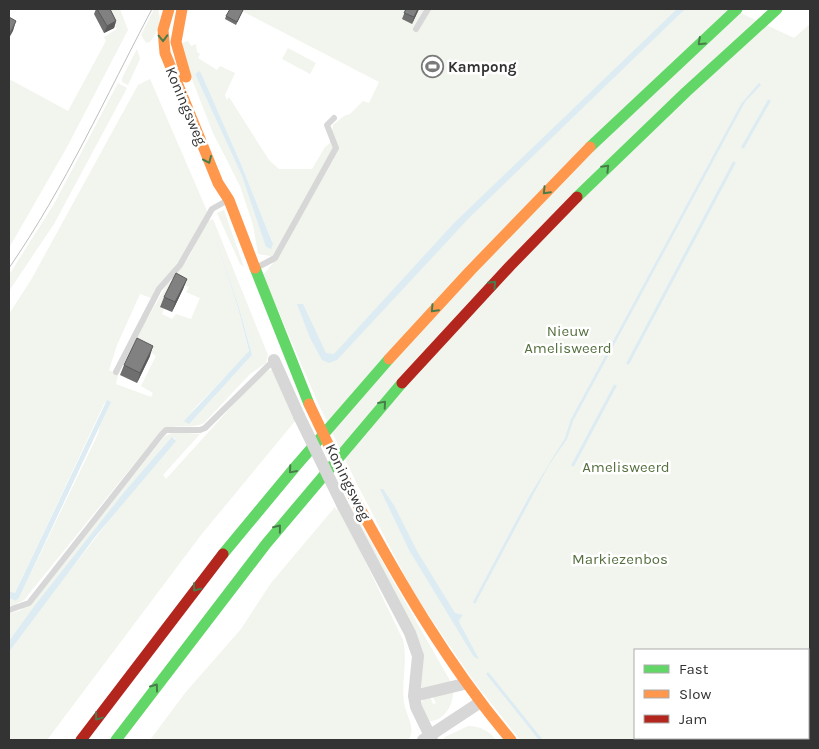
<svg xmlns="http://www.w3.org/2000/svg" width="819" height="749" font-family="Karla,sans-serif">
	<rect width="100%" height="100%" fill="#fff"/>
	<!-- green -->
	<path fill="#f1f5ed" fill-rule="evenodd" d="M105 9H120L128 30 67 147 9 248V79L68 111 106 41 104 37 117 29Z
		M154 9H158C162 22 158 31 150 42L146 43 141 35Z
		M238 9H732L794 38 810 24V740H520L475 683 415 595 357 484 317 401 263 275 273 263 270 256 258 254 253 225 240 186 213 133 184 59 182 43 188 41 191 46 196 44 197 52 200 54 198 58 217 70 220 66 235 73 225 95 227 100 229 97 269 160 279 169H312L325 147 330 143 333 125 344 116 350 114 363 101 369 103 379 82ZM200 72 241 164 272 241 267 248 242 176 195 74ZM635 650H808V738H635Z
		M288 48 316 63 310 74 282 59Z
		M137 49 140 59 128 85 122 82V78Z
		M150 79 207 211C199 229 188 251 175 266 166 277 157 285 151 298L140 294 117 345 109 370 118 375 116 384 151 397 153 393 141 386 156 356 136 342V338L169 281 172 283 160 306 164 309 162 314 172 319 176 314 191 319 200 298 186 292 189 287 184 285 186 280 171 279 189 257 207 221 213 219 268 355 266 363 250 374 204 423C190 430 173 422 160 432L24 600 12 606 9 605V598L16 601 19 598 98 434 106 400 15 593 9 591V314L31 280 138 85ZM211 228 238 304 252 355 232 377 189 414 249 352 237 304Z
		M118 83 127 88 54 224 9 291V275L54 204Z
		M224 210 244 267 240 264 217 213Z
		M269 370H273L296 420 201 535 47 740H9V652L64 578 137 485 139 486V483L175 441V438H172L125 491 9 641V613L19 611 28 605 165 436 174 432 200 434 163 475 166 479 251 385Z
		M348 502 452 684 420 689V665Z
		M335 507 336 510 339 507 403 640C408 662 401 681 404 703 406 716 417 729 408 740H150L185 693 241 629 271 583Z
		M453 691C454 705 443 722 429 721L421 705 422 701 430 696 433 704 436 703 432 696Z
		M468 726C481 726 489 731 496 740H442L445 737Z"/>
	<!-- water -->
	<path fill="#ddebf3" d="M677 9H685L469 218 337 360 329 363 322 360 310 338 297 304H303L326 353 334 354 454 223Z
		M200 71 241 164 273 244 271 249 266 247 242 176 195 74Z
		M759 83 761 85 745 102 573 421 567 439 549 465 475 604 473 602 530 495 565 438 571 419 741 104Z
		M211 227 238 304 252 355 189 424 184 421 249 351 237 304Z
		M107 400 111 402 19 598 16 601 9 598V591L15 593Z
		M172 437 176 441 95 537 9 652V641L36 604 125 491Z
		M380 489H383L395 507 417 551 455 613 463 615 459 620 460 624 479 659 474 657 409 550Z"/>
	<g fill="none" stroke-linecap="round" stroke-linejoin="round">
		<!-- stream -->
		<path stroke="#ddebf3" stroke-width="3" d="M743 147 769 101
			M628 363 734 163
			M573 465 615 386
			M488 674 541 740"/>
		<!-- lane -->
		<path stroke="#d7d7d7" stroke-width="6" d="M416 29 428 9
			M258 267 275 258 336 148 327 125 334 118
			M116 372 159 289 180 265 212 209 228 200
			M9 610 29 603 162 434 166 430H200L205 428 274 360"/>
		<!-- street -->
		<path stroke="#d7d7d7" stroke-width="12" d="M274 360 299 416
			M342 504 410 633 418 656 414 696 416 707 432 740
			M414 696 464 684
			M423 740 479 703"/>
		<!-- fast -->
		<path stroke="#63d668" stroke-width="11" d="M590 147 737 9
			M577 197 686 92 777 9
			M255 268 309 404
			M223 554 296 466 389 359
			M116 740 266 544 402 383"/>
		<!-- slow -->
		<path stroke="#ff974d" stroke-width="11" d="M169 9 163 30 165 53 218 183 229 200 255 268
			M182 9 176 42 186 77
			M389 359 470 271 590 147
			M351 492C398 579 447 664 511 740"/>
		<!-- jam -->
		<path stroke="#b3261e" stroke-width="11" d="M402 383 510 266 577 197
			M81 740 223 554"/>
		<!-- tram -->
		<path stroke="#bebebe" stroke-width="1" d="M9 268C65 187 106 96 152 9"/>
		<!-- street-bridge -->
		<path stroke="#d7d7d7" stroke-width="12" d="M299 416 342 504"/>
		<!-- slow-bridge -->
		<path stroke="#ff974d" stroke-width="11" d="M309 404 351 492"/>
	</g>
	<!-- wall -->
	<path fill="#6f6f6f" d="M96 9H110L116 21 114 28 104 33 94 14Z
		M406 9H419L412 24 402 19Z
		M243 10 236 25 225 19 226 16Z
		M187 279 183 289 172 312 160 307 164 297Z
		M150 356 137 383 120 375 124 365Z"/>
	<!-- shaded-wall -->
	<path fill="#5a5a5a" d="M418 9H419L412 24 414 17Z
		M16 21 13 31 9 38V35Z
		M116 21 114 28 104 33 107 26Z
		M187 279 183 289 172 312 175 302Z
		M153 346 150 356 137 383 140 373Z"/>
	<!-- building -->
	<path fill="#818181" stroke="#5a5a5a" d="M97 9H110L116 21 107 26Z
		M230 9H242L243 10 237 22 226 16Z
		M406 9H418L414 17 404 13Z
		M9 17 16 21 9 35Z
		M176 273 187 279 175 302 164 297Z
		M137 338 153 346 140 373 124 365Z"/>
	<!-- one-way arrows -->
	<defs><path id="oneway-chevron" d="M-2-3.5L2.5 0L-2 3.5" fill="none" stroke-width="1.6" stroke-linecap="round" stroke-linejoin="round" transform="scale(1.25)"/></defs>
	<g stroke="#497c4b">
		<use href="#oneway-chevron" transform="translate(163 38) rotate(89)"/>
		<use href="#oneway-chevron" transform="translate(701 42) rotate(137)"/>
		<use href="#oneway-chevron" transform="translate(208 160) rotate(66)"/>
		<use href="#oneway-chevron" transform="translate(606 168) rotate(-45)"/>
		<use href="#oneway-chevron" transform="translate(546 191) rotate(134)"/>
		<use href="#oneway-chevron" transform="translate(493 284) rotate(-47)"/>
		<use href="#oneway-chevron" transform="translate(434 309) rotate(133)"/>
		<use href="#oneway-chevron" transform="translate(383 404) rotate(-49)"/>
		<use href="#oneway-chevron" transform="translate(292 470) rotate(131)"/>
		<use href="#oneway-chevron" transform="translate(278 528) rotate(-51)"/>
		<use href="#oneway-chevron" transform="translate(196 588) rotate(128)"/>
		<use href="#oneway-chevron" transform="translate(155 687) rotate(-54)"/>
		<use href="#oneway-chevron" transform="translate(98 717) rotate(127)"/>
	</g>
	<!-- icons -->
	<defs>
		<symbol id="stadium-ring" viewBox="-11 -11 22 22"><circle r="9.5" fill="#fff" stroke="#7a7a7a" stroke-width="1.5"/><path d="M0-5a6.5 5 0 1 0 0 10a6.5 5 0 1 0 0-10ZM-3.5-1.8h7v3.6h-7Z" fill="#7a7a7a"/></symbol>
	</defs>
	<g fill-rule="evenodd">
		<use href="#stadium-ring" x="420" y="54" width="25" height="25"/>
	</g>
	<g text-anchor="middle" dominant-baseline="central" stroke-width="5" stroke-linejoin="round" paint-order="stroke">
		<!-- poi labels -->
		<g font-size="15" font-weight="bold" fill="#333" stroke="#fff" text-anchor="start">
			<text x="448" y="67">Kampong</text>
		</g>
		<!-- street labels -->
		<g font-size="15" fill="#333" stroke="#fff">
			<text transform="translate(186 106) rotate(67)">Koningsweg</text>
			<text transform="translate(348 482) rotate(64)">Koningsweg</text>
		</g>
		<!-- park labels -->
		<g font-size="15" fill="#56703f" stroke="#fff">
			<text x="568" y="331">Nieuw<tspan x="568" dy="17">Amelisweerd</tspan></text>
			<text x="626" y="467">Amelisweerd</text>
			<text x="620" y="559">Markiezenbos</text>
		</g>
	</g>
	<!-- border -->
	<rect width="819" height="749" fill="none" stroke="#333333" stroke-width="20"/>
	<!-- legend -->
	<rect x="634" y="649" width="175" height="90" fill="#ffffff" stroke="#adadad"/>
	<rect x="644" y="665" width="25" height="8" fill="#63d668" stroke="#adadad"/>
	<text x="679" y="674" font-size="15" fill="#333333">Fast</text>
	<rect x="644" y="690" width="25" height="8" fill="#ff974d" stroke="#adadad"/>
	<text x="679" y="699" font-size="15" fill="#333333">Slow</text>
	<rect x="644" y="715" width="25" height="8" fill="#b3261e" stroke="#adadad"/>
	<text x="679" y="724" font-size="15" fill="#333333">Jam</text>
</svg>
